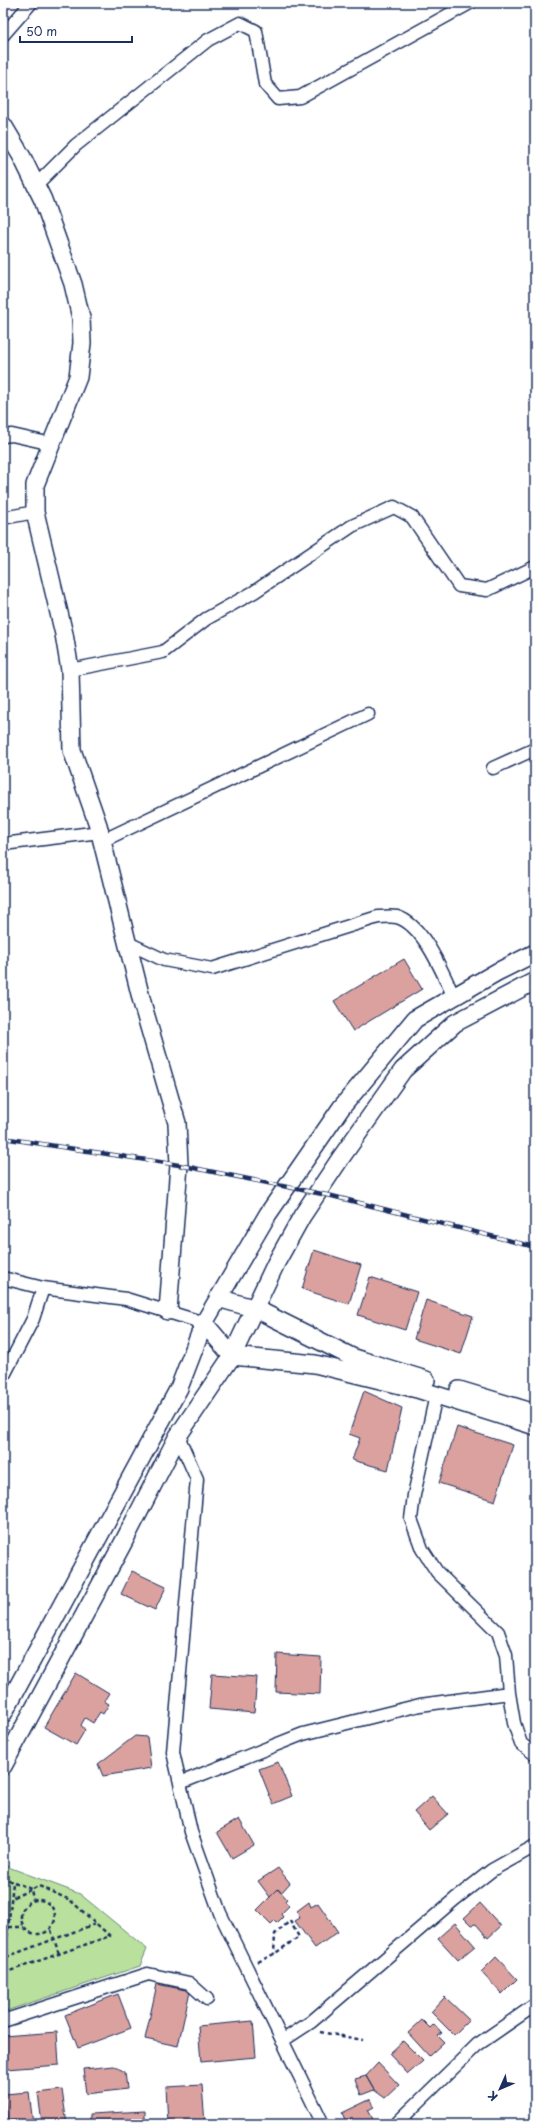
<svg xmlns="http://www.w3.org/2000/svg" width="538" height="2127" font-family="'Playpen Sans',sans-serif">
	<rect width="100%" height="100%" fill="#fff"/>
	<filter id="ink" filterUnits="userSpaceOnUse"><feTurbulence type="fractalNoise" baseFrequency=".025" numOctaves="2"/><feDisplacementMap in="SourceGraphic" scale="8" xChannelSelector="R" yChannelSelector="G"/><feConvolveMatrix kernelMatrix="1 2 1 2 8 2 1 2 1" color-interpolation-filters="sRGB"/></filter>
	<g filter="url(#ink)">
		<!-- green -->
		<path fill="#b9e09c" stroke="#6a887d" d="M3 1865 80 1894 147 1949 140 1966 3 2012Z"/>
		<!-- building -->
		<path fill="#dba19e" stroke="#1b2f5e" d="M404 959 422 989 353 1031 334 1001Z
			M314 1250 361 1265 349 1304 302 1289Z
			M370 1277 417 1292 405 1330 358 1315Z
			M426 1300 473 1316 461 1354 414 1339Z
			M364 1391 402 1408 388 1470 352 1460 360 1438 349 1434Z
			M457 1427 513 1445 495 1501 439 1483Z
			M132 1571 166 1587 155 1610 121 1594Z
			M277 1654 321 1657 320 1694 276 1692Z
			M76 1673 109 1693 104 1701 109 1704 103 1714 100 1712 93 1723 85 1718 81 1725 85 1730 76 1745 44 1727Z
			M212 1674 257 1677 254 1713 209 1709Z
			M135 1736 147 1737 151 1768 103 1776 98 1764Z
			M278 1762 292 1796 273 1804 259 1769Z
			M432 1796 448 1814 429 1830 414 1812Z
			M239 1819 254 1845 232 1858 217 1832Z
			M278 1868 290 1883 281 1893 278 1889 270 1897 258 1881Z
			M278 1889 287 1899 285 1901 289 1906 281 1914 283 1917 277 1923 275 1920 271 1924 257 1910Z
			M309 1902 311 1907 318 1903 338 1932 315 1948 295 1921 300 1918 297 1911Z
			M480 1903 501 1926 488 1938 476 1924 471 1925 464 1918Z
			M455 1923 475 1946 458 1960 438 1938Z
			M496 1957 517 1979 502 1994 481 1972Z
			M157 1984 190 1991 178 2046 145 2039Z
			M118 1994 131 2028 78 2048 65 2015Z
			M445 1997 469 2020 454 2035 431 2012Z
			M422 2020 430 2028 434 2024 442 2033 438 2036 444 2042 429 2056 408 2033Z
			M253 2021 256 2057 201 2062 198 2026Z
			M57 2032 59 2065 6 2069 3 2036Z
			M403 2041 423 2061 408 2074 389 2054Z
			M378 2063 399 2085 385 2098 374 2090 366 2076Z
			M114 2066 125 2072 127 2089 86 2094 83 2069Z
			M366 2076 374 2090 361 2095 355 2079Z
			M202 2085 205 2124H168L166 2087Z
			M62 2090 67 2124H42L38 2093Z
			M29 2092 33 2124H16V2120L8 2121 4 2094Z
			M371 2099 374 2107 368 2110 374 2121 369 2124H347L342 2113Z
			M145 2111V2124H90V2114Z"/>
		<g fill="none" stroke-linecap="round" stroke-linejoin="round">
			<defs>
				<path id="street" d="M3 35 31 3
					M36 185 76 145 208 40 240 23 256 31 265 84 278 99 300 97 470 3
					M3 436 12 435 52 444
					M3 518 35 512
					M70 670 163 652 206 619 254 592 352 526 394 507 412 517 459 586 487 590 535 567
					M493 768 535 749
					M102 841 368 714
					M3 844 100 832
					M128 943 164 960 212 969 378 917C384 917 391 916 397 917 424 925 443 974 454 997
					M3 1278 43 1288 126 1299 204 1323
					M3 1377 33 1319 43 1288
					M436 1395 414 1495 411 1519 422 1549 437 1572 498 1632 506 1655 509 1693 514 1723 521 1744 535 1754
					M178 1436 197 1479 173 1752 191 1832 220 1913 323 2124
					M180 1783 303 1734 420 1705 509 1693
					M3 2021 148 1974 189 1983 207 1999
					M282 2041 311 2022 455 1899 492 1870 535 1846
					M396 2124 477 2045 535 2005"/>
				<path id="secondary" d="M3 125 22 157 43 200 73 284 81 318 82 343 78 377 35 485V512L64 634 70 670 72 750 98 825 143 1006 177 1123 179 1165 168 1311
					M218 1298 256 1309 354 1358 426 1380
					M204 1323 232 1356 315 1364 417 1389 535 1426
					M459 1390 535 1413
					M3 1714 179 1388 204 1323 268 1214 341 1108 415 1019 497 972 535 953
					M3 1766 123 1543 178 1436 232 1356 276 1263 302 1216 340 1159 403 1070 455 1023 535 981"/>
			</defs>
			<!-- street casing -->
			<use href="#street" stroke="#1b2f5e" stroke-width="15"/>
			<!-- secondary casing -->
			<use href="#secondary" stroke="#1b2f5e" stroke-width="20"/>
			<!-- path -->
			<path stroke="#1b2f5e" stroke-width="2.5" stroke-dasharray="4 3" stroke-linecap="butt" d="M3 1875 13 1883 3 1974
				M14 1882 31 1889 33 1900
				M21 1917a17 17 0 1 1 34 0a17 17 0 1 1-34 0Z
				M9 1927H24
				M51 1930 59 1954
				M6 1957 95 1924
				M258 1962 274 1954 299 1937 290 1921 275 1934 274 1954
				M4 1973 110 1936 70 1900 39 1886 12 1898
				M320 2032 363 2040"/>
			<!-- street -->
			<use href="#street" stroke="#fff" stroke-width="12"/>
			<!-- secondary -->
			<use href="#secondary" stroke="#fff" stroke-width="17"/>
			<defs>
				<path id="rail" d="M3 1138 179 1165 332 1196 535 1247"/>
			</defs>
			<!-- rail casing -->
			<use href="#rail" stroke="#1b2f5e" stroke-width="4.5"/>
			<!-- rail -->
			<use href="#rail" stroke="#fff" stroke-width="3" stroke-dasharray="9" stroke-linecap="butt"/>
		</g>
	</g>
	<!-- margin -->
	<rect width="538" height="2127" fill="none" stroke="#fff" stroke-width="16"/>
	<rect x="8" y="8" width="522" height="2111" fill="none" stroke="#1b2f5e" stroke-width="1.5" filter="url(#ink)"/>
	<!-- north arrow -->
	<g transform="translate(500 2089) rotate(225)" stroke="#ffffff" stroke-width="3" paint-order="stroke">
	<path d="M0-3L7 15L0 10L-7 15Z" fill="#1b2f5e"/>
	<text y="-6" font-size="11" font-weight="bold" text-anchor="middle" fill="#1b2f5e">K</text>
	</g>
	<!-- scale -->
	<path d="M20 36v6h112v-6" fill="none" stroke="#1b2f5e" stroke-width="2"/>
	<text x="26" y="36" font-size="12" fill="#1b2f5e" stroke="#ffffff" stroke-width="3" paint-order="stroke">50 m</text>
</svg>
